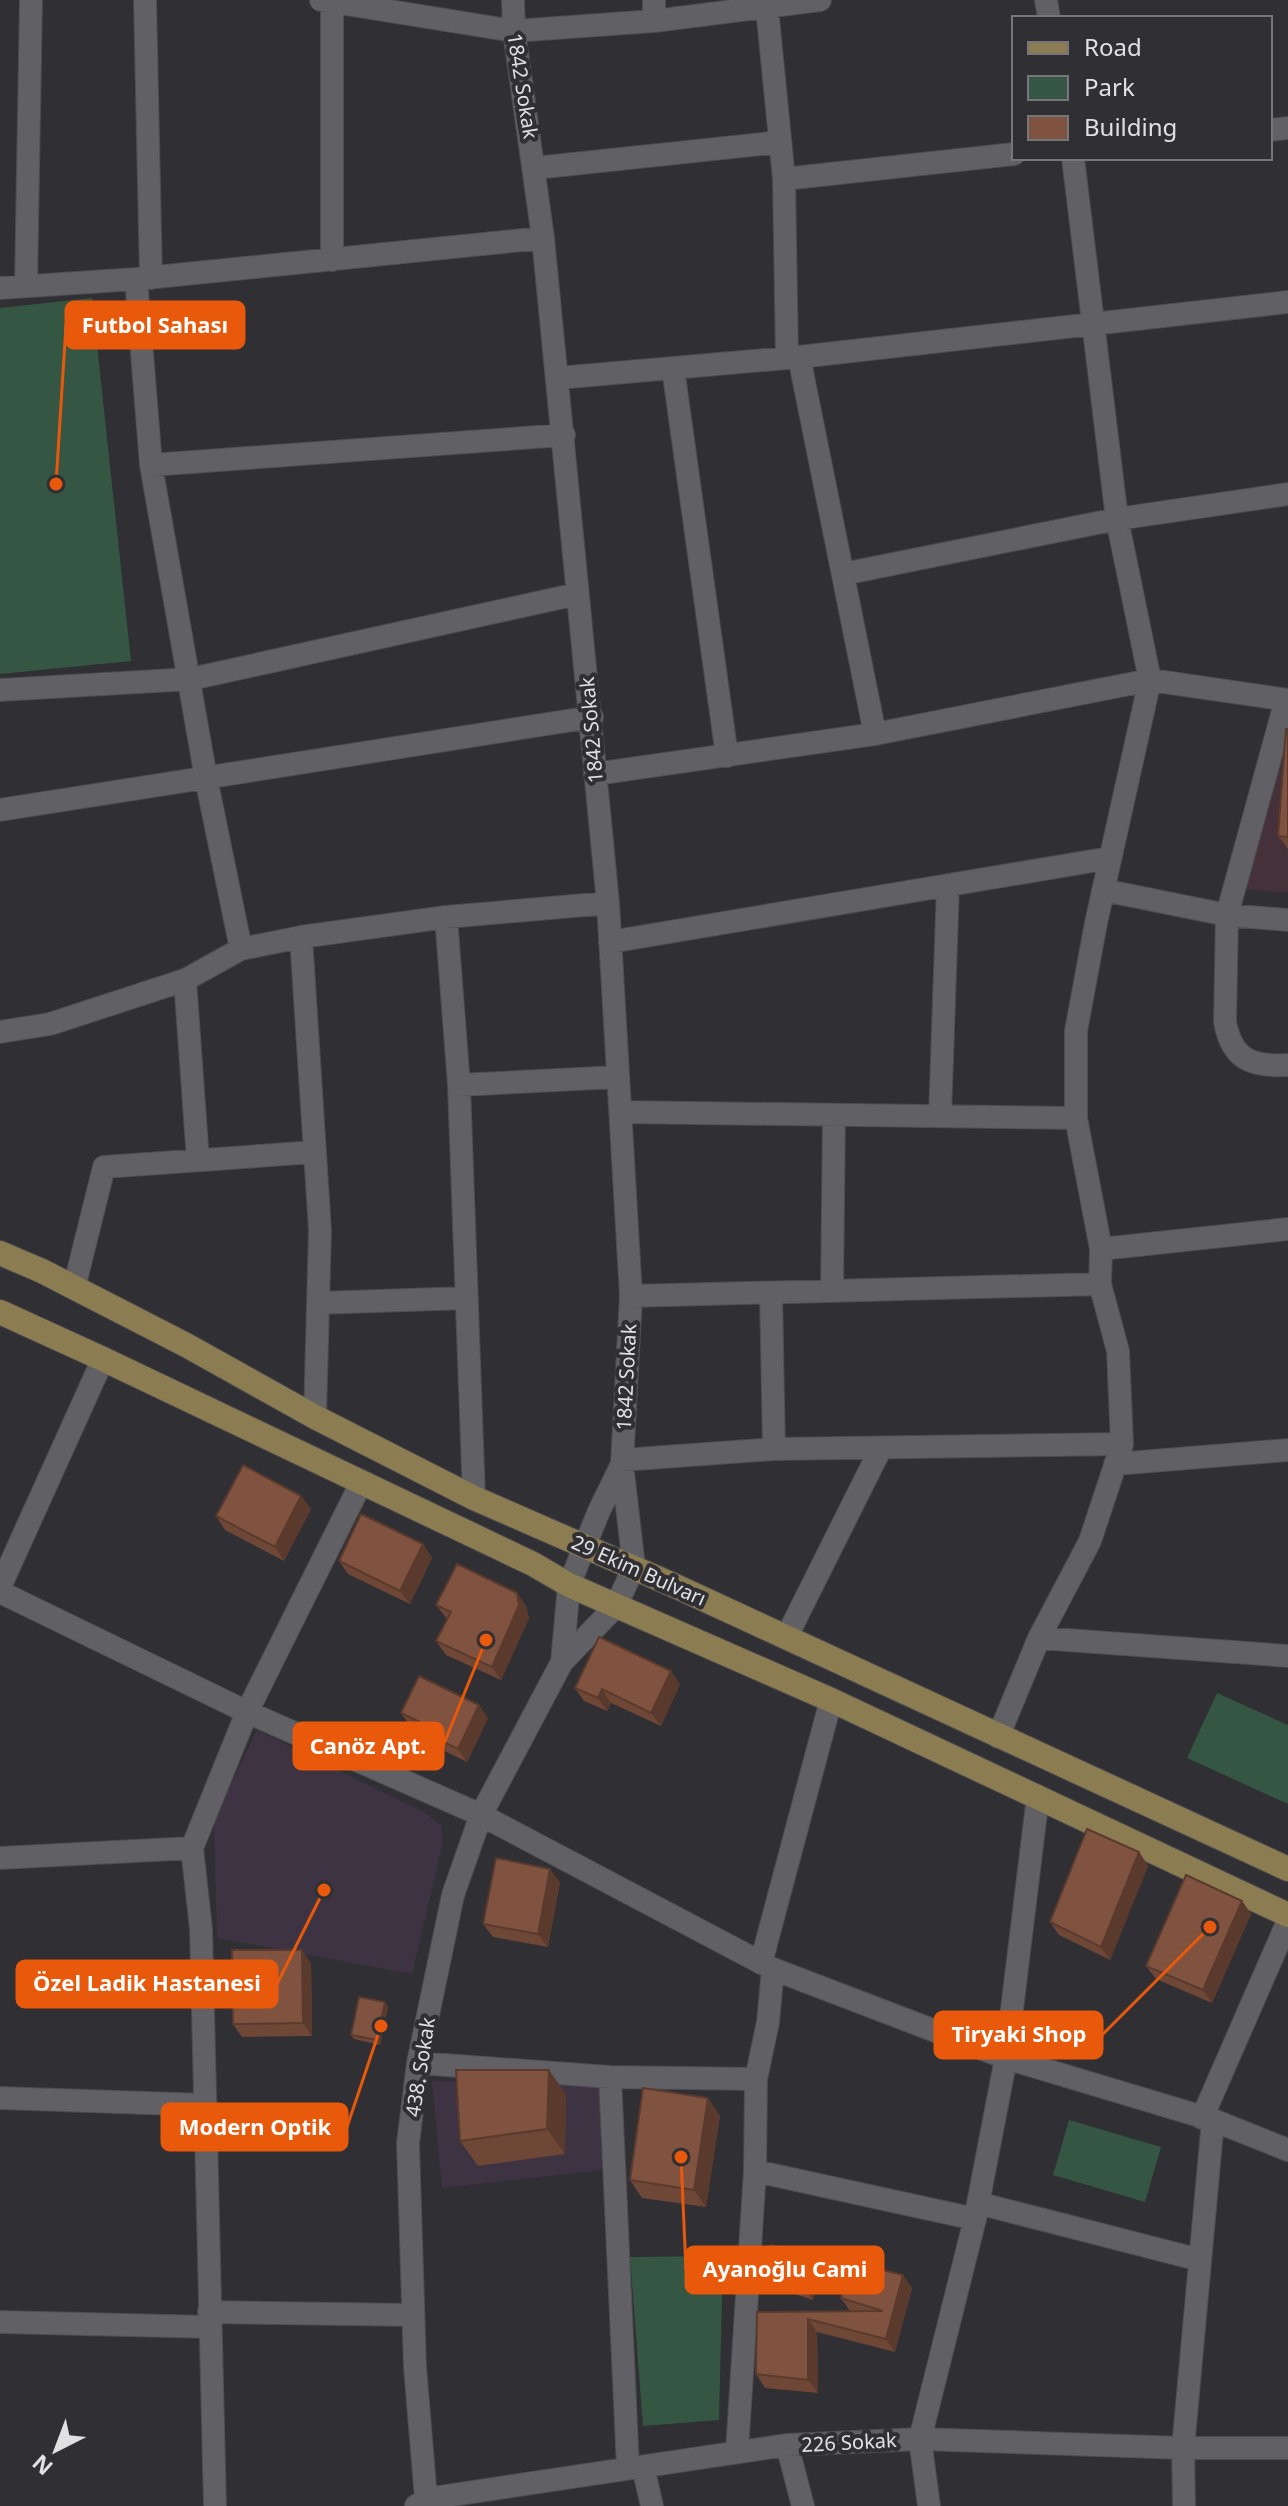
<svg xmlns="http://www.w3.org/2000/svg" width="1288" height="2506" font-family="'Noto Sans',sans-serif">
	<rect width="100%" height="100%" fill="#2f2f34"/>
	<!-- education -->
	<path fill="#443139" d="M1288 727V893L1244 889Z"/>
	<!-- medical -->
	<path fill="#3d3343" d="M257 1730 425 1813 441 1825 443 1842 412 1974 217 1938 214 1820Z
		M432 2081 600 2085 602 2170 442 2188Z"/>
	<!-- green -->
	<path fill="#355643" d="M92 298 131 661 0 674V308Z
		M1217 1693 1288 1725V1804L1187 1758Z
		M1069 2120 1161 2147 1145 2202 1053 2175Z
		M723 2256 719 2420 643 2426 630 2257Z"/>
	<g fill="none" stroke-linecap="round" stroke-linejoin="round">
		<defs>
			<path id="minor" d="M145 0 151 278
				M321 0 514 31 654 21 820 0
				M1046 0 1049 18
				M332 3V260
				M767 8 784 179 787 358
				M654 21V0
				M1270 130 1288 128
				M535 168 780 142
				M784 179 1014 154
				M136 279 151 465 206 778 241 949
				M26 286 31 0
				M0 288 136 279 543 238
				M799 357 875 734
				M673 368 727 756
				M558 378 799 357 1288 302
				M151 465 564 435
				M843 574 1117 519 1288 494
				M0 690 191 679 577 594
				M1286 700 1227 915 1225 1022C1232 1060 1252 1067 1288 1065
				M595 774 875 734 1150 680 1288 700
				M0 810 592 717
				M1103 890 1227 915 1288 920
				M446 917 459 1085 474 1498
				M301 937 320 1230 315 1417
				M610 942 1110 858
				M185 980 198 1160
				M0 1032 50 1024 185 980 241 949 301 937 446 917 608 903
				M459 1085 617 1077
				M621 1112 1076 1118
				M940 1116 948 885
				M1101 1249 1288 1229
				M74 1288 104 1167 315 1152
				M832 1291 834 1115
				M771 1293 774 1449
				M631 1296 1100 1284
				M318 1303 467 1298
				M622 1460 774 1449 1122 1444
				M1115 1464 1288 1450
				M0 1587 103 1359
				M0 1592 247 1712 481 1815 773 1969 1006 2058 1213 2120 1288 2150
				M786 1638 881 1448
				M1039 1638 1288 1656
				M562 1662 569 1585 599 1511 622 1464
				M998 1737 1039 1638 1090 1541 1122 1444 1118 1351 1100 1284 1101 1249 1076 1118V1031L1096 923 1150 680 1117 519 1073 158
				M0 1858 192 1848
				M761 1963 831 1700
				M418 2063 610 2077 756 2079
				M610 2077 628 2468
				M0 2098 206 2105
				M1202 2118 1288 1921
				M755 2171 975 2219
				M978 2203 1200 2260
				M209 2312 413 2315
				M0 2322 210 2327
				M787 2445 803 2506
				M737 2451 755 2171 756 2079 768 2022 773 1969
				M643 2467 652 2506
				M426 2499 415 2367 408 2143 418 2063 453 1895 481 1815 562 1662 616 1606 634 1567 622 1464 631 1296 608 903 543 238 514 31 513 0
				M215 2506 201 1929 192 1848 247 1712 361 1483
				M416 2506 426 2499 787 2445 920 2439 1183 2448H1288
				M929 2506 920 2439 975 2219 1006 2058 1038 1796
				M1184 2506 1183 2448 1213 2120"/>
			<path id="major" d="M0 1253 42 1271 186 1345 315 1417 474 1498 673 1585 1288 1869
				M0 1312 103 1359 533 1564 569 1585 831 1700 1288 1915"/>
		</defs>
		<!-- minor casing -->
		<use href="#minor" stroke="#4c4c4f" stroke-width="24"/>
		<!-- major casing -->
		<use href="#major" stroke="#4c4c4f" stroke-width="26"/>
		<!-- minor -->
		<use href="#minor" stroke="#606065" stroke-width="22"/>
		<!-- major -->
		<use href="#major" stroke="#8c7c51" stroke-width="24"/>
	</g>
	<!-- wall -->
	<path fill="#6e4737" d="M1288 729V849L1278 836Z
		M301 1496 311 1509 284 1561 225 1530 216 1516Z
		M423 1544 432 1558 410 1604 348 1574 339 1561Z
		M517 1593 526 1606 529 1618 501 1680 446 1655 436 1641 447 1619 436 1605Z
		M680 1684 661 1726 611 1703 607 1711 584 1701 575 1688Z
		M401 1713 488 1718 467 1762 426 1742 417 1729 410 1726Z
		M1139 1852 1148 1866 1110 1960 1059 1935 1050 1922Z
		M560 1882 548 1947 493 1937 483 1924Z
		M1242 1901 1251 1914 1212 2003 1156 1979 1146 1966Z
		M311 1963 312 2036 242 2037 233 2024Z
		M385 2002 388 2007 380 2045 354 2039 351 2035Z
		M566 2094 565 2154 478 2166 460 2141Z
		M708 2098 720 2116 706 2207 642 2198 630 2180Z
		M817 2257 823 2266 813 2300 764 2284 758 2275Z
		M912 2288 895 2352 817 2332 818 2393 765 2388 756 2374 757 2312 850 2311 841 2298Z"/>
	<!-- shaded-wall -->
	<path fill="#5a3a2d" d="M301 1496 311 1509 284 1561 275 1547Z
		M423 1544 432 1558 410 1604 400 1591Z
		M517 1593 526 1606 529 1618 501 1680 492 1667Z
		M671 1671 680 1684 661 1726 651 1713Z
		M602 1689 611 1703 607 1711 598 1698Z
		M479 1705 488 1718 467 1762 458 1749Z
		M1139 1852 1148 1866 1110 1960 1101 1947Z
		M550 1869 560 1882 548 1947 538 1934Z
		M1242 1901 1251 1914 1212 2003 1203 1990Z
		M302 1950 311 1963 312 2036 303 2023Z
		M385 2002 388 2007 380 2045 377 2040Z
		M549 2070 566 2094 565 2154 547 2129Z
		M708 2098 720 2116 706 2207 694 2190Z
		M817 2257 823 2266 813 2300 807 2291Z
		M903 2275 912 2288 895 2352 886 2339Z
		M808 2319 817 2332 818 2393 808 2380Z"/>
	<!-- building -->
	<path fill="#805340" stroke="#5a3a2d" stroke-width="2" d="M1286 729H1288V837L1278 836Z
		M243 1465 301 1496 275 1547 216 1516Z
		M361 1514 423 1544 400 1591 339 1561Z
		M457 1564 517 1593 519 1605 492 1667 436 1641 451 1612 436 1605Z
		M599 1637 671 1671 651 1713 602 1689 598 1698 575 1688Z
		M419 1676 479 1705 458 1749 417 1729 420 1722 401 1713Z
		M1087 1829 1139 1852 1101 1947 1050 1922Z
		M496 1858 550 1869 538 1934 483 1924Z
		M1186 1875 1242 1901 1203 1990 1146 1966Z
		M232 1950H302L303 2023 233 2024Z
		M359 1997 385 2002 377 2040 351 2035Z
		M456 2070H549L547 2129 460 2141Z
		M643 2088 708 2098 694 2190 630 2180Z
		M771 2245 817 2257 807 2291 758 2275Z
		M849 2262 903 2275 886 2339 808 2319V2380L756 2374 757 2312 883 2311 841 2298Z"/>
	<g text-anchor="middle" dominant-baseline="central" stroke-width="8" stroke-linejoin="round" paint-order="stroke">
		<!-- street labels -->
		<g font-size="20" fill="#e1e1e4" stroke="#2f2f34">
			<text transform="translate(523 86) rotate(81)">1842 Sokak</text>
			<text transform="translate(591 730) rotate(-95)">1842 Sokak</text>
			<text transform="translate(626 1377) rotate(-87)">1842 Sokak</text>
			<text transform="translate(639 1570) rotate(24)">29 Ekim Bulvarı</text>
			<text transform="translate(420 2067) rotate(-81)">438. Sokak</text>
			<text transform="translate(849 2442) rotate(-3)">226 Sokak</text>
		</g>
	</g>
	<!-- callouts -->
	<path fill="none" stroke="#e8590c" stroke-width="3" d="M56 484L66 325M486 1640L443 1746M324 1890L277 1984M1210 1927L1102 2035M381 2026L347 2127M681 2157L686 2270"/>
	<g fill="#e8590c" stroke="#2f2f34" stroke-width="3">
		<circle cx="56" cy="484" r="8"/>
		<circle cx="486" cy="1640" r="8"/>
		<circle cx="324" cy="1890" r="8"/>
		<circle cx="1210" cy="1927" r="8"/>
		<circle cx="381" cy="2026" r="8"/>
		<circle cx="681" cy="2157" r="8"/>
	</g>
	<g fill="#e8590c" stroke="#e8590c" stroke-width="3">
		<rect x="66" y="302" width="178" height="46" rx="8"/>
		<rect x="294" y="1723" width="149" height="46" rx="8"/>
		<rect x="17" y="1961" width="260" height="46" rx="8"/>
		<rect x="935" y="2012" width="167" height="46" rx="8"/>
		<rect x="162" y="2104" width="185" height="46" rx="8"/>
		<rect x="686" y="2247" width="197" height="46" rx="8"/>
	</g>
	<g font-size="22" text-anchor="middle" font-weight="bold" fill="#fff">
		<text x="155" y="333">Futbol Sahası</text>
		<text x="368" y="1754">Canöz Apt.</text>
		<text x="147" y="1991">Özel Ladik Hastanesi</text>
		<text x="1019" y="2042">Tiryaki Shop</text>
		<text x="255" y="2135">Modern Optik</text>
		<text x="785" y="2277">Ayanoğlu Cami</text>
	</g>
	<!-- legend -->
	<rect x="1012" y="16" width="260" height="144" fill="#2f2f34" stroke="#76767a" stroke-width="2"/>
	<rect x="1028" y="42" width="40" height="12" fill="#8c7c51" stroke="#76767a" stroke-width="2"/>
	<text x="1084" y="56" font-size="24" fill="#e1e1e4">Road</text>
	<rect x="1028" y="76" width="40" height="24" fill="#355643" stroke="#76767a" stroke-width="2"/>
	<text x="1084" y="96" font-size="24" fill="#e1e1e4">Park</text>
	<rect x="1028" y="116" width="40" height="24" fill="#805340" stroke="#76767a" stroke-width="2"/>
	<text x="1084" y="136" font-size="24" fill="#e1e1e4">Building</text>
	<!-- north arrow -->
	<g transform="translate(56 2450) rotate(222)" stroke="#2f2f34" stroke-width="6" paint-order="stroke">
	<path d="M0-6L14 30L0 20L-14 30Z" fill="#e1e1e4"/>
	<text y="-12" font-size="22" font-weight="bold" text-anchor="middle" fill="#e1e1e4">N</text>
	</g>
</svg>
